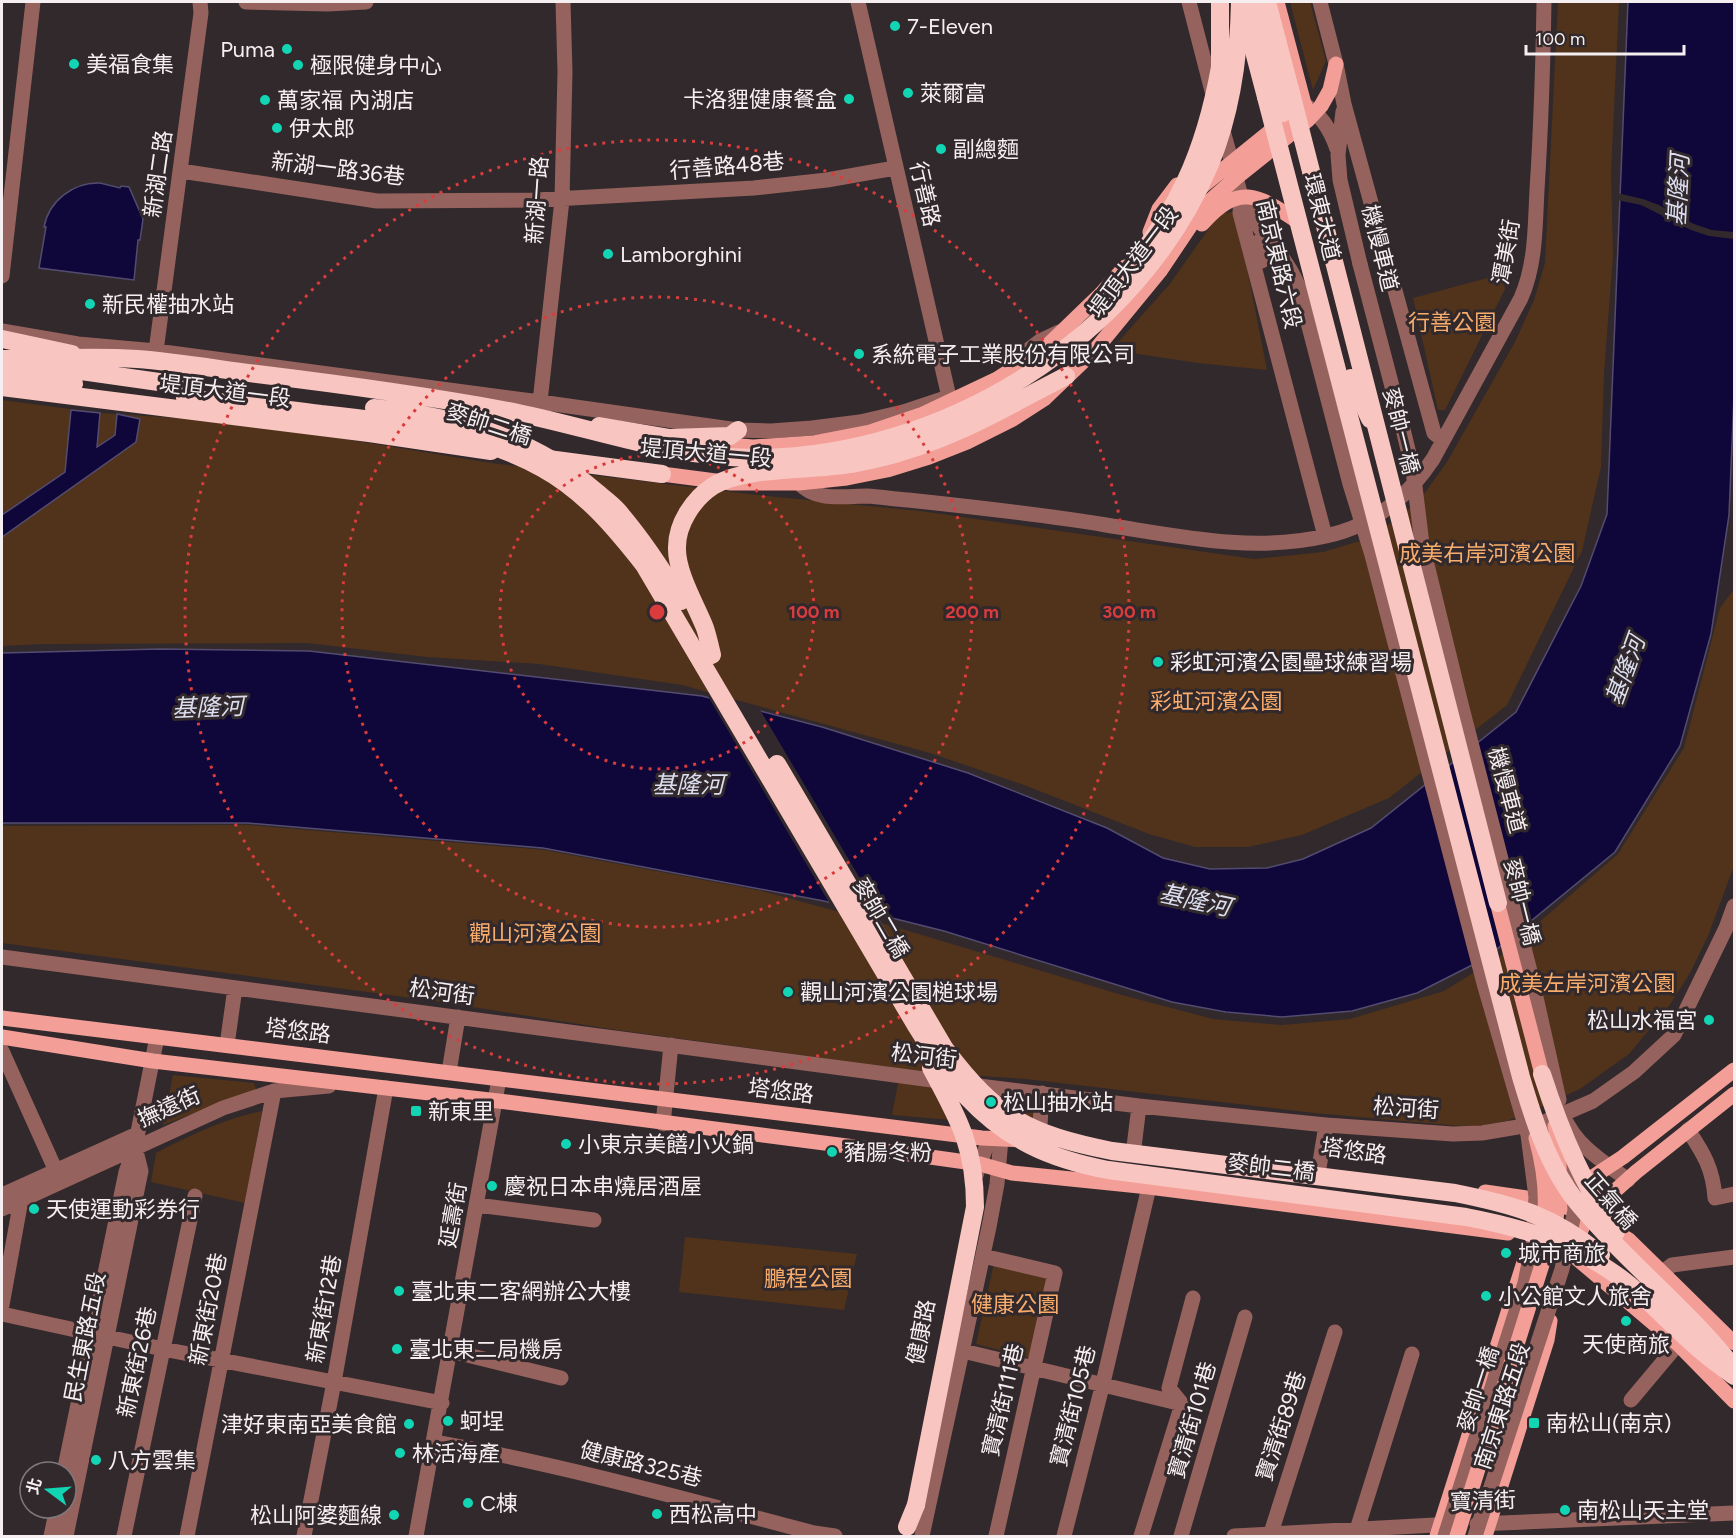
<svg xmlns="http://www.w3.org/2000/svg" width="1736" height="1538" font-family="Figtree,'Noto Sans TC',sans-serif">
	<rect width="100%" height="100%" fill="#31292c"/>
	<!-- green -->
	<path fill="#50331a" d="M1290 2H1310L1326 61 1313 90Z
		M1558 2H1619L1611 173 1613 255 1604 373 1601 467 1582 551 1507 705 1389 798 1302 835 1248 847H1195L1149 834 1024 785 930 753 682 685 539 664 427 657 307 643 43 644 2 646V400L100 413 240 422 491 463 767 496 920 511 1254 559 1323 552 1360 541 1391 523 1419 501 1447 462 1515 342 1534 300 1545 263Z
		M1236 212 1267 370 1198 363 1111 350 1169 285 1220 213Z
		M1502 274 1505 289 1445 410H1438L1413 298Z
		M1734 589V866L1708 936 1690 973 1669 1006 1629 1054 1580 1089 1541 1107 1507 1121 1472 1127 1314 1113 1026 1079 924 1072 617 1030 434 1001 2 943V826L248 825 544 850 762 891 895 927 1122 995 1213 1019 1282 1025 1350 1019 1444 991 1499 957 1618 854 1684 748 1720 608Z
		M900 1073 932 1078 952 1120 892 1115Z
		M173 1075 254 1083 256 1089 163 1125Z
		M1019 1093 1039 1095 1036 1120 1016 1118Z
		M262 1111 245 1203 151 1182 156 1153C191 1135 224 1119 262 1111Z
		M685 1237 857 1254 844 1310 679 1292Z
		M994 1263 1053 1275 1033 1359 976 1344Z"/>
	<!-- water -->
	<path fill="#0f0639" stroke="#544c70" stroke-width="1.5" d="M1628 2H1734V397L1729 515 1711 634 1680 746 1615 852 1486 958 1417 993 1352 1011 1282 1017 1226 1012 1172 1002 944 931 824 901 543 848 248 823H2V653L160 649 309 651 702 696 822 727 968 773 1107 828 1163 858 1210 869 1267 868 1303 859 1371 828 1516 712 1581 586 1607 514Z
		M100 183 120 188 121 186 129 187 143 219 140 240H138L134 280 39 268 46 227H44C49 201 73 182 100 183Z
		M71 410 100 413 97 447 115 435 117 414 140 419 136 442 2 537V515L65 472Z"/>
	<!-- pier -->
	<path fill="#31292c" d="M1617 193 1643 199 1659 205 1694 224 1712 230 1734 232V239L1709 236 1691 230 1641 205 1617 200Z
		M706 693 759 708 884 919 831 906Z"/>
	<g fill="none" stroke-linecap="round" stroke-linejoin="round">
		<!-- minor -->
		<path stroke="#96625d" stroke-width="15" d="M246 2 327 4 366 2
			M858 2 949 397
			M1189 2 1213 95
			M1320 2 1336 64 1344 104 1434 433 1443 440
			M1305 105C1322 115 1331 131 1337 149
			M1343 111 1338 155 1340 180 1360 264
			M1222 127 1241 196 1240 213 1325 536
			M181 171 377 201 536 200 754 188 827 180 895 168
			M1243 202C1259 233 1287 256 1299 288
			M1262 261 1258 242 1264 239 1284 260
			M2 276 33 2
			M2 331 78 344 156 351 540 402 738 430 771 431 812 428 860 422 903 412 945 398
			M156 351 201 13 200 2
			M1019 357 1040 341 1059 332
			M540 402 562 200 565 72 563 2
			M799 483C815 502 845 496 867 496 881 497 894 499 908 500 974 507 1040 514 1106 525 1178 536 1253 553 1326 536 1373 526 1407 498 1433 459L1521 298C1536 264 1535 226 1537 190 1541 127 1543 64 1544 2
			M2 957 947 1082
			M227 1045 235 988
			M2 1051 56 1171
			M449 1072 458 1017
			M971 1085 1139 1106 1326 1125 1453 1134 1482 1133 1542 1123 1593 1101 1634 1072 1674 1035 1726 928 1734 906
			M1564 1117C1576 1146 1604 1162 1628 1180
			M663 1124 671 1045
			M1688 1130C1704 1154 1713 1169 1715 1198L1734 1194
			M1039 1141 1042 1093
			M1134 1147 1139 1106
			M1319 1168 1326 1125
			M976 1175 989 1139
			M2 1195 137 1134
			M477 1205 594 1220
			M2 1209 223 1108 274 1091 329 1086
			M983 1256 1055 1273 996 1536
			M1663 1272 1672 1265 1734 1257
			M2 1305 21 1200 18 1193
			M2 1314 163 1349 442 1403
			M451 1351 561 1378
			M963 1351 1182 1404
			M1631 1400 1678 1344
			M434 1442C563 1465 688 1500 814 1533L835 1536
			M64 1472 126 1172 135 1147 157 1037
			M1477 1524 1734 1513
			M51 1536 57 1508
			M66 1536 141 1171 135 1147
			M124 1536 195 1196
			M187 1536 274 1091
			M304 1536 334 1382 386 1088
			M416 1536 499 1079
			M922 1536 989 1227 997 1184 1001 1139
			M1064 1536 1103 1383 1149 1187
			M1141 1536 1182 1404 1169 1388 1193 1298
			M1181 1536 1245 1317
			M1234 1536 1453 1524
			M1270 1536 1335 1332
			M1355 1536 1412 1354"/>
		<!-- major -->
		<path stroke="#f39e96" stroke-width="15" d="M1277 2 1307 115
			M1199 189 1273 129 1305 105
			M1202 224C1238 183 1257 194 1297 221
			M1150 232 1159 209 1177 185
			M706 443 753 447 813 443 870 432 923 414 997 379 1045 348 1101 294 1125 267
			M662 474 731 483H799L847 478 887 470 929 457 967 442 1013 419 1044 399 1096 349 1160 271 1203 207 1236 178 1308 120 1321 106 1330 90 1336 64
			M2 1018 982 1138 1023 1140
			M2 1037 153 1061 507 1102 909 1154 980 1164 1012 1173 1149 1187 1508 1233
			M1576 1188 1623 1157 1734 1070
			M1485 1192 1555 1202 1586 1216
			M1607 1227 1629 1240 1734 1343
			M1574 1247 1587 1216 1636 1172 1734 1094
			M1574 1256 1678 1344 1734 1401
			M1437 1536 1525 1259
			M1485 1536 1547 1340 1550 1321"/>
		<!-- highway -->
		<path stroke="#f9c5c0" stroke-width="18" d="M1220 2V67
			M1267 2 1291 93
			M1242 6 1266 97
			M2 339 72 354
			M25 363 187 386
			M2 374 74 384
			M1351 378 1370 419
			M2 387 369 433 491 451
			M1024 398 1066 376
			M599 426 670 438 730 436 738 430
			M548 459 662 474
			M907 1527 916 1505"/>
		<!-- minor-bridge -->
		<path stroke="#96625d" stroke-width="15" d="M1360 264 1400 417 1413 470 1422 544 1461 704 1531 975 1559 1100
			M1299 288 1350 484 1372 555 1485 987 1528 1135 1536 1197 1532 1248 1525 1283 1445 1536
			M1475 1536 1562 1269 1575 1210 1572 1159"/>
		<!-- major-bridge -->
		<path stroke="#f39e96" stroke-width="15" d="M1495 894 1545 1086
			M1536 1138C1544 1167 1548 1201 1543 1230
			M1457 1536 1556 1220C1560 1187 1561 1159 1555 1126"/>
		<!-- highway-bridge -->
		<path stroke="#f9c5c0" stroke-width="18" d="M1254 2 1283 113
			M1291 93 1498 903
			M1266 97 1521 1077C1533 1117 1545 1156 1568 1190 1580 1208 1596 1223 1610 1239 1651 1282 1697 1321 1733 1367
			M1120 280C1177 215 1205 151 1220 67
			M2 359C47 359 92 356 137 359 177 362 217 369 257 374 339 384 421 395 503 410 589 426 664 457 754 458 942 458 1137 339 1210 164 1231 113 1239 56 1240 2
			M185 398C230 403 276 408 321 414 396 422 475 431 542 468 584 491 615 528 644 565L915 1024C926 1041 936 1059 948 1075 953 1083 960 1089 966 1096 1007 1140 1050 1159 1108 1170L1466 1217C1519 1227 1570 1242 1615 1274 1648 1297 1674 1329 1705 1354 1714 1362 1725 1369 1734 1376
			M374 408C456 417 530 436 594 490 602 497 611 503 618 511 642 539 662 569 681 601
			M712 655C710 646 708 637 705 628 696 605 676 572 677 547 677 524 693 499 713 486 745 466 813 471 851 464 913 454 970 428 1024 398
			M777 764 945 1049C997 1118 1028 1134 1112 1151L1455 1193C1515 1205 1552 1215 1601 1255
			M1542 1074C1560 1130 1582 1184 1616 1232
			M916 1505 975 1207C975 1146 959 1120 931 1068"/>
	</g>
	<!-- distance rings -->
	<g fill="none" stroke="#d93c3c" stroke-width="3" stroke-dasharray="3 6">
		<circle cx="657" cy="612" r="157"/>
		<circle cx="657" cy="612" r="315"/>
		<circle cx="657" cy="612" r="472"/>
	</g>
	<!-- markers -->
	<g fill="#12d5b4" stroke="#31292c" stroke-width="2">
		<circle cx="895" cy="26" r="6"/>
		<circle cx="287" cy="49" r="6"/>
		<circle cx="74" cy="64" r="6"/>
		<circle cx="298" cy="65" r="6"/>
		<circle cx="908" cy="93" r="6"/>
		<circle cx="849" cy="99" r="6"/>
		<circle cx="265" cy="100" r="6"/>
		<circle cx="277" cy="128" r="6"/>
		<circle cx="941" cy="149" r="6"/>
		<circle cx="608" cy="254" r="6"/>
		<circle cx="90" cy="304" r="6"/>
		<circle cx="859" cy="354" r="6"/>
		<circle cx="1158" cy="662" r="6"/>
		<circle cx="788" cy="992" r="6"/>
		<circle cx="1709" cy="1020" r="6"/>
		<circle cx="991" cy="1102" r="6"/>
		<rect x="410" y="1105" width="12" height="12" rx="3"/>
		<circle cx="566" cy="1144" r="6"/>
		<circle cx="832" cy="1152" r="6"/>
		<circle cx="492" cy="1186" r="6"/>
		<circle cx="34" cy="1209" r="6"/>
		<circle cx="1506" cy="1253" r="6"/>
		<circle cx="399" cy="1291" r="6"/>
		<circle cx="1486" cy="1296" r="6"/>
		<circle cx="1626" cy="1321" r="6"/>
		<circle cx="397" cy="1349" r="6"/>
		<circle cx="448" cy="1421" r="6"/>
		<rect x="1528" y="1417" width="12" height="12" rx="3"/>
		<circle cx="409" cy="1424" r="6"/>
		<circle cx="400" cy="1453" r="6"/>
		<circle cx="96" cy="1460" r="6"/>
		<circle cx="468" cy="1503" r="6"/>
		<circle cx="1565" cy="1510" r="6"/>
		<circle cx="657" cy="1514" r="6"/>
		<circle cx="394" cy="1515" r="6"/>
	</g>
	<g text-anchor="middle" dominant-baseline="central" stroke-width="6" stroke-linejoin="round" paint-order="stroke">
		<!-- poi labels -->
		<g font-size="22" fill="#f5eff1" stroke="#31292c" text-anchor="start">
			<text x="907" y="26">7-Eleven</text>
			<text x="275" y="49" text-anchor="end">Puma</text>
			<text x="86" y="64">美福食集</text>
			<text x="310" y="65">極限健身中心</text>
			<text x="920" y="93">萊爾富</text>
			<text x="837" y="99" text-anchor="end">卡洛貍健康餐盒</text>
			<text x="277" y="100">萬家福 內湖店</text>
			<text x="289" y="128">伊太郎</text>
			<text x="953" y="149">副總麵</text>
			<text x="620" y="254">Lamborghini</text>
			<text x="102" y="304">新民權抽水站</text>
			<text x="871" y="354">系統電子工業股份有限公司</text>
			<text x="1170" y="662">彩虹河濱公園壘球練習場</text>
			<text x="800" y="992">觀山河濱公園槌球場</text>
			<text x="1697" y="1020" text-anchor="end">松山水福宮</text>
			<text x="1003" y="1102">松山抽水站</text>
			<text x="428" y="1111">新東里</text>
			<text x="578" y="1144">小東京美饍小火鍋</text>
			<text x="844" y="1152">豬腸冬粉</text>
			<text x="504" y="1186">慶祝日本串燒居酒屋</text>
			<text x="46" y="1209">天使運動彩券行</text>
			<text x="1518" y="1253">城市商旅</text>
			<text x="411" y="1291">臺北東二客網辦公大樓</text>
			<text x="1498" y="1296">小公館文人旅舍</text>
			<text x="1626" y="1344" text-anchor="middle">天使商旅</text>
			<text x="409" y="1349">臺北東二局機房</text>
			<text x="460" y="1421">蚵埕</text>
			<text x="1546" y="1423">南松山(南京)</text>
			<text x="397" y="1424" text-anchor="end">津好東南亞美食館</text>
			<text x="412" y="1453">林活海產</text>
			<text x="108" y="1460">八方雲集</text>
			<text x="480" y="1503">C棟</text>
			<text x="1577" y="1510">南松山天主堂</text>
			<text x="669" y="1514">西松高中</text>
			<text x="382" y="1515" text-anchor="end">松山阿婆麵線</text>
		</g>
		<!-- street labels -->
		<g font-size="22" fill="#f5eff1" stroke="#31292c">
			<text transform="translate(727 166) rotate(-5)">行善路48巷</text>
			<text transform="translate(338 169) rotate(7)">新湖一路36巷</text>
			<text transform="translate(158 174) rotate(-82)">新湖二路</text>
			<text transform="translate(925 194) rotate(77)">行善路</text>
			<text transform="translate(537 200) rotate(-86)">新湖一路</text>
			<text transform="translate(1322 217) rotate(76)">環東大道</text>
			<text transform="translate(1380 248) rotate(76)">機慢車道</text>
			<text transform="translate(1506 252) rotate(-80)">潭美街</text>
			<text transform="translate(1133 262) rotate(-53)">堤頂大道一段</text>
			<text transform="translate(1279 264) rotate(77)">南京東路六段</text>
			<text transform="translate(225 391) rotate(7)">堤頂大道一段</text>
			<text transform="translate(489 424) rotate(18)">麥帥二橋</text>
			<text transform="translate(1401 431) rotate(76)">麥帥一橋</text>
			<text transform="translate(706 453) rotate(5)">堤頂大道一段</text>
			<text transform="translate(1507 790) rotate(75)">機慢車道</text>
			<text transform="translate(1522 902) rotate(76)">麥帥一橋</text>
			<text transform="translate(881 918) rotate(60)">麥帥二橋</text>
			<text transform="translate(442 992) rotate(8)">松河街</text>
			<text transform="translate(298 1031) rotate(7)">塔悠路</text>
			<text transform="translate(924 1056) rotate(7)">松河街</text>
			<text transform="translate(781 1091) rotate(7)">塔悠路</text>
			<text transform="translate(169 1107) rotate(-24)">撫遠街</text>
			<text transform="translate(1406 1108) rotate(4)">松河街</text>
			<text transform="translate(1354 1151) rotate(8)">塔悠路</text>
			<text transform="translate(1271 1167) rotate(7)">麥帥二橋</text>
			<text transform="translate(1611 1201) rotate(49)">正氣橋</text>
			<text transform="translate(453 1215) rotate(-80)">延壽街</text>
			<text transform="translate(208 1309) rotate(-79)">新東街20巷</text>
			<text transform="translate(324 1309) rotate(-80)">新東街12巷</text>
			<text transform="translate(921 1332) rotate(-79)">健康路</text>
			<text transform="translate(85 1337) rotate(-79)">民生東路五段</text>
			<text transform="translate(137 1362) rotate(-78)">新東街26巷</text>
			<text transform="translate(1478 1389) rotate(-72)">麥帥一橋</text>
			<text transform="translate(1003 1400) rotate(-77)">寶清街111巷</text>
			<text transform="translate(1073 1406) rotate(-76)">寶清街105巷</text>
			<text transform="translate(1502 1406) rotate(-72)">南京東路五段</text>
			<text transform="translate(1192 1420) rotate(-74)">寶清街101巷</text>
			<text transform="translate(1281 1426) rotate(-72)">寶清街89巷</text>
			<text transform="translate(641 1464) rotate(14)">健康路325巷</text>
			<text transform="translate(1483 1501) rotate(-2)">寶清街</text>
		</g>
		<!-- park labels -->
		<g font-size="22" fill="#f9ac6c" stroke="#31292c">
			<text x="1452" y="322">行善公園</text>
			<text x="1487" y="553">成美右岸河濱公園</text>
			<text x="1216" y="701">彩虹河濱公園</text>
			<text x="535" y="933">觀山河濱公園</text>
			<text x="1587" y="983">成美左岸河濱公園</text>
			<text x="808" y="1278">鵬程公園</text>
			<text x="1015" y="1304">健康公園</text>
		</g>
		<!-- water labels -->
		<g font-size="24" font-style="italic" fill="#dcdef0" stroke="#31292c">
			<text transform="translate(1678 190) rotate(-87)">基隆河</text>
			<text transform="translate(1625 670) rotate(-70)">基隆河</text>
			<text transform="translate(208 707) rotate(-2)">基隆河</text>
			<text x="688" y="784">基隆河</text>
			<text transform="translate(1195 900) rotate(12)">基隆河</text>
		</g>
	</g>
	<circle cx="657" cy="612" r="9" fill="#d93c3c" stroke="#31292c" stroke-width="3"/>
	<g font-size="18" text-anchor="middle" font-weight="bold" fill="#d93c3c" stroke="#31292c" stroke-width="6" stroke-linejoin="round" paint-order="stroke">
		<text x="814" y="618">100 m</text>
		<text x="972" y="618">200 m</text>
		<text x="1129" y="618">300 m</text>
	</g>
	<!-- border -->
	<rect width="1736" height="1538" fill="none" stroke="#f5eff1" stroke-width="6"/>
	<!-- north arrow -->
	<g transform="translate(48 1490) rotate(286)"><circle r="28" fill="#31292c" stroke="#7f787b" stroke-width="1.5"/>
	<path d="M0-4.5L10 22L0 15L-10 22Z" fill="#12d5b4"/>
	<text y="-9" font-size="16" font-weight="bold" text-anchor="middle" fill="#f5eff1">北</text>
	</g>
	<!-- scale -->
	<path d="M1526 45v9h158v-9" fill="none" stroke="#f5eff1" stroke-width="3"/>
	<text x="1535" y="45" font-size="18" fill="#f5eff1" stroke="#31292c" stroke-width="4.5" paint-order="stroke">100 m</text>
</svg>
